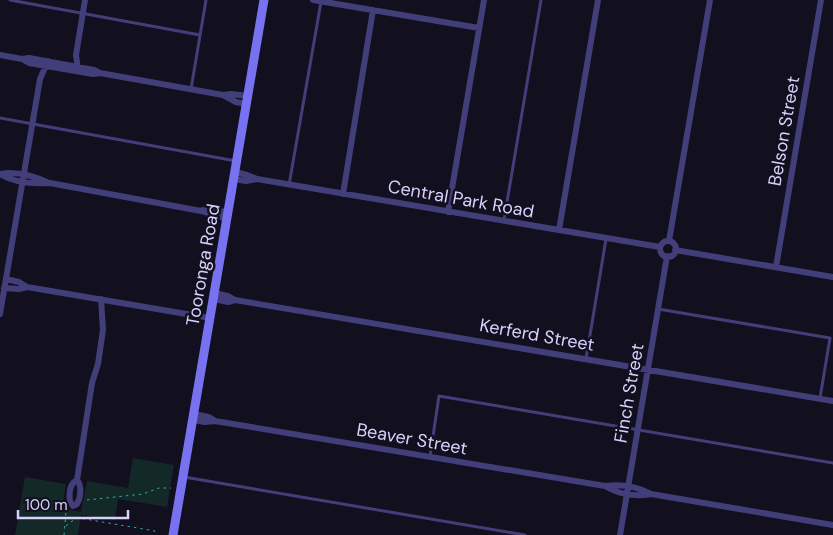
<svg xmlns="http://www.w3.org/2000/svg" width="833" height="535" font-family="'DM Sans',sans-serif">
	<rect width="100%" height="100%" fill="#120f1f"/>
	<!-- green -->
	<path fill="#122928" d="M133 458 174 465 167 507 118 499 115 520 81 515 78 535H15L25 477 66 484 62 508 81 512 87 481 128 488Z"/>
	<g fill="none" stroke-linecap="round" stroke-linejoin="round">
		<!-- path -->
		<path stroke="#39a7a3" stroke-width="1" stroke-dasharray="2.5 4" stroke-linecap="butt" d="M87 500 143 494 159 488H171
			M66 526 76 518H79L155 531 154 535
			M64 535 66 511"/>
		<!-- lane -->
		<path stroke="#423e7a" stroke-width="3" d="M10 0 200 35
			M191 89 206 0
			M0 118 236 161
			M289 185 321 2
			M504 220 541 0
			M658 309 830 338 820 398
			M586 359 606 239
			M430 456 439 396 833 463
			M184 477 525 535"/>
		<!-- street -->
		<path stroke="#423e7a" stroke-width="6" d="M313 0 479 28
			M0 55 22 59 29 63 93 74 100 73
			M22 59 29 58 94 70 100 73 223 95 236 102 246 104
			M78 70 76 55 85 0
			M223 95 231 94 248 96
			M235 172 247 175 257 179 660 247
			M0 174C14 183 34 184 50 183L201 211 227 219
			M0 174C16 171 34 176 49 183
			M234 179 246 181 257 179
			M343 194 373 10
			M203 210H211L228 212
			M448 212 484 0
			M559 230 598 0
			M669 241 710 0
			M660 249a8 8 0 1 1 16 0a8 8 0 1 1-16 0Z
			M675 250 833 277
			M776 267 821 0
			M6 279 19 282 27 287 210 318
			M4 288 19 289 27 287
			M214 293 228 296 235 300 833 401
			M213 299 228 302 235 300
			M0 314 40 79 48 61
			M194 414 209 417 215 421
			M193 420 205 422 215 421 605 486C621 484 636 486 651 494L833 525
			M77 480C82 486 81 497 77 504L73 506 70 501C69 494 69 484 77 480L92 383 98 364 103 330 101 299
			M605 486C618 494 635 497 651 494
			M620 535 667 256"/>
		<!-- secondary -->
		<path stroke="#7872f1" stroke-width="9" d="M173 535 264 0"/>
	</g>
	<g text-anchor="middle" dominant-baseline="central" stroke-width="5" stroke-linejoin="round" paint-order="stroke">
		<!-- street labels -->
		<g font-size="18" fill="#d7d1fb" stroke="#120f1f">
			<text transform="translate(784 131) rotate(-80)">Belson Street</text>
			<text transform="translate(461 199) rotate(10)">Central Park Road</text>
			<text transform="translate(203 265) rotate(-80)">Tooronga Road</text>
			<text transform="translate(537 335) rotate(10)">Kerferd Street</text>
			<text transform="translate(629 393) rotate(-80)">Finch Street</text>
			<text transform="translate(412 439) rotate(10)">Beaver Street</text>
		</g>
	</g>
	<!-- scale -->
	<path d="M18 510v8h110v-8" fill="none" stroke="#d7d1fb" stroke-width="2.5"/>
	<text x="25" y="510" font-size="15" fill="#d7d1fb" stroke="#120f1f" stroke-width="4" paint-order="stroke">100 m</text>
</svg>
